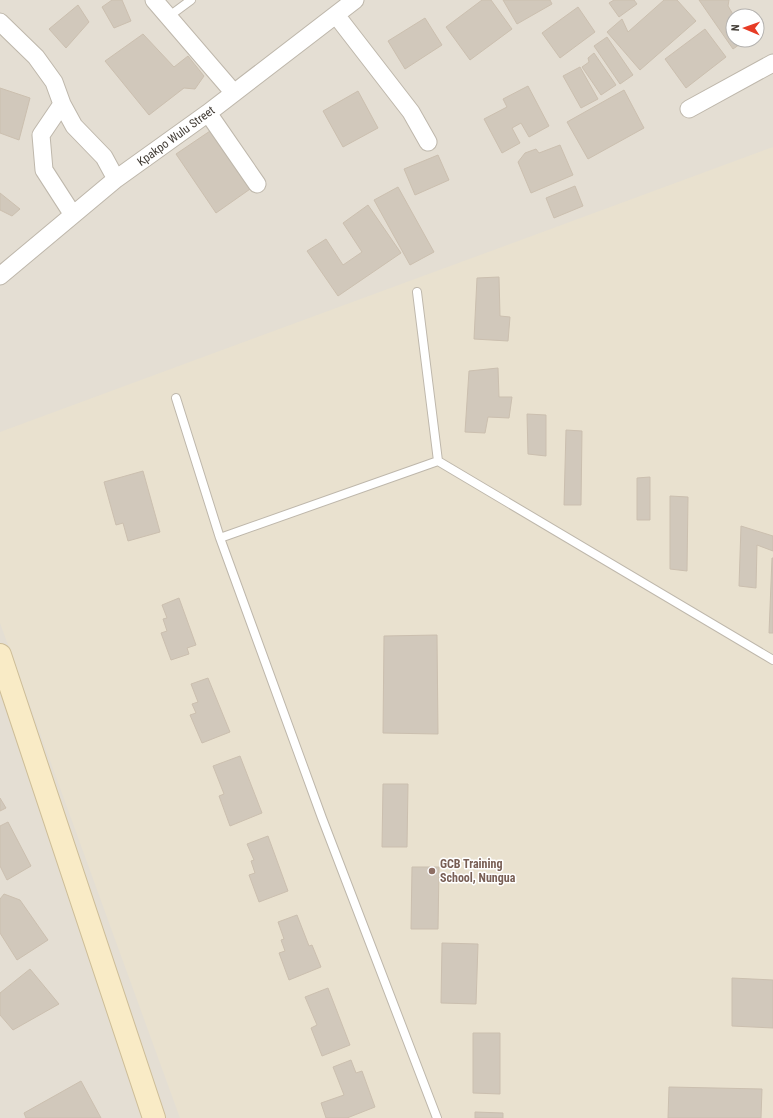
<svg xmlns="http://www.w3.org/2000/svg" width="773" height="1118" font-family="'Roboto Condensed',sans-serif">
	<rect width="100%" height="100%" fill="#f1ece4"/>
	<!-- residential -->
	<path fill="#e4ded3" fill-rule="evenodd" d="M0 0H773V1118H0ZM733 16H757V40H733Z"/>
	<!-- education -->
	<path fill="#e9e1cf" d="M773 147V1118H180L0 623V432Z"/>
	<!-- building -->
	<path fill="#d1c8bb" stroke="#cbbfaf" d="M112 0H122L131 21 114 28 102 7Z
		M482 0H491L512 29 470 60 446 27Z
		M503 0H550L552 4 517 24Z
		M614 0H634L637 4 619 17 609 3Z
		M664 0H677L696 21 640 70 607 32 622 19 628 32Z
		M699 0H729L728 6 734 16H733V40H746L733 49Z
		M78 5 89 22 66 48 49 29Z
		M578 7 595 32 560 58 542 33Z
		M425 18 442 45 405 69 388 41Z
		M705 29 726 57 686 88 665 59Z
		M143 34 174 67 188 56 204 76 195 89 184 88 149 115 105 61Z
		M607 37 633 75 620 84 594 46Z
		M594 53 616 85 601 95 582 67 589 62 588 58Z
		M580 67 598 99 581 108 563 76Z
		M528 86 549 126 529 137 521 123 512 128 520 143 502 153 484 119 507 107 503 99Z
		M0 88 30 98 19 140 0 133Z
		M624 90 644 128 588 159 567 122Z
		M358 91 378 128 343 147 323 111Z
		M213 129 253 187 216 213 176 154Z
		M560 145 573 175 531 193 518 162 525 153 536 149 539 153Z
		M438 155 449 180 415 195 404 169Z
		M575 186 583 206 554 218 546 198Z
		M398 187 434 252 410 265 374 200Z
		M0 193 20 209 12 216 0 210Z
		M368 205 401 253 338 296 307 251 326 239 343 265 362 252 343 223Z
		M499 277 500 316 510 317 508 341 474 339 477 278Z
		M498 368 499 397H512L509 418 488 417 485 433 465 432 469 371Z
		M527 414 546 415V456L528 454Z
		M566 430 582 431 581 505H564Z
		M143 471 160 532 128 541 123 523 116 525 104 482Z
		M650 477V520H637V478Z
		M670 496 688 497 687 571 670 569Z
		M741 526 773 536V551L757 545 756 588 739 586Z
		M772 558H773V633H769Z
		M179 598 196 645 187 648 189 654 171 660 161 633 167 631 163 619 167 618 162 605Z
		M437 635 438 734 383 733 384 636Z
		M208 678 230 732 202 743 190 715 196 713 192 704 198 702 191 684Z
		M240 756 262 813 230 826 219 796 224 794 213 766Z
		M383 784H408L407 847H382Z
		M0 798 6 808 0 811Z
		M8 822 31 866 7 880 0 866V826Z
		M268 836 288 891 259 902 249 875 255 873 251 861 254 860 247 844Z
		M412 867H439L438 929H411Z
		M4 894 20 900 48 940 17 960 0 933V899Z
		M297 915 309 946 312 945 321 967 289 980 279 953 285 951 281 940 284 939 278 922Z
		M442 943 478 944 476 1004 441 1003Z
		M30 969 59 1004 13 1030 0 1015V993Z
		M732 978 773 980V1028L732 1026Z
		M328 988 350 1045 322 1056 311 1028 317 1025 305 997Z
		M473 1033H500V1094L473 1093Z
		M351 1060 356 1073 362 1071 375 1107 347 1118H326L321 1103 344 1095 333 1067Z
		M81 1081 101 1118H26L24 1113Z
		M669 1087 762 1089 761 1118H668Z
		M475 1112 503 1113V1118H475Z"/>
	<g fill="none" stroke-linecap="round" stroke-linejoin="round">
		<defs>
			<path id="lane" d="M168 17 191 0
				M176 398 220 538 322 818 437 1118
				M438 461 773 660
				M220 538 438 461 417 292"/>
			<path id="street" d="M154 0 234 93
				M336 15 411 112 428 142
				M0 22 36 57 54 82 62 104 74 126 104 157 116 179
				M62 104 41 135 44 170 73 215
				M689 109 773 63
				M208 113 257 184
				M0 276 116 179 208 113 355 0"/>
			<path id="secondary" d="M0 655 154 1118"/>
		</defs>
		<!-- lane casing -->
		<use href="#lane" stroke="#beb7ab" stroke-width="10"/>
		<!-- street casing -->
		<use href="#street" stroke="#beb7ab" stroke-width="19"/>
		<!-- secondary casing -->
		<use href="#secondary" stroke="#cdbd97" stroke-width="24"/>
		<!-- lane -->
		<use href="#lane" stroke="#fff" stroke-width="8"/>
		<!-- street -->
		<use href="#street" stroke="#fff" stroke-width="17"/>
		<!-- secondary -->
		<use href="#secondary" stroke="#f9ebc6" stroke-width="22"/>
	</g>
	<!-- markers -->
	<circle fill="#8d6e63" stroke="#fff" stroke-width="1.5" cx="432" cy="871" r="4"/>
	<g text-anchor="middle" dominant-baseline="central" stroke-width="3" stroke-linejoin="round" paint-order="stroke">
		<!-- street labels -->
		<g font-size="12" fill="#423c35" stroke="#fff">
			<text transform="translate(176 136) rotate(-36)">Kpakpo Wulu Street</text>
		</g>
		<!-- education labels -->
		<g font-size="12" font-weight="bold" fill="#785e54" stroke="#fff" text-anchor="start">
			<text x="440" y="864">GCB Training<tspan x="440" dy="14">School, Nungua</tspan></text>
		</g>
	</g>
	<!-- north arrow -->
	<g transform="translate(745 28) rotate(272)"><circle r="19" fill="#ffffff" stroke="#b3b1ae"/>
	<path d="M0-3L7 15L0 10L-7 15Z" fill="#e73b25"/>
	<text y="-6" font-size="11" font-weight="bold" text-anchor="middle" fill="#423c35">N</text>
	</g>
</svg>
